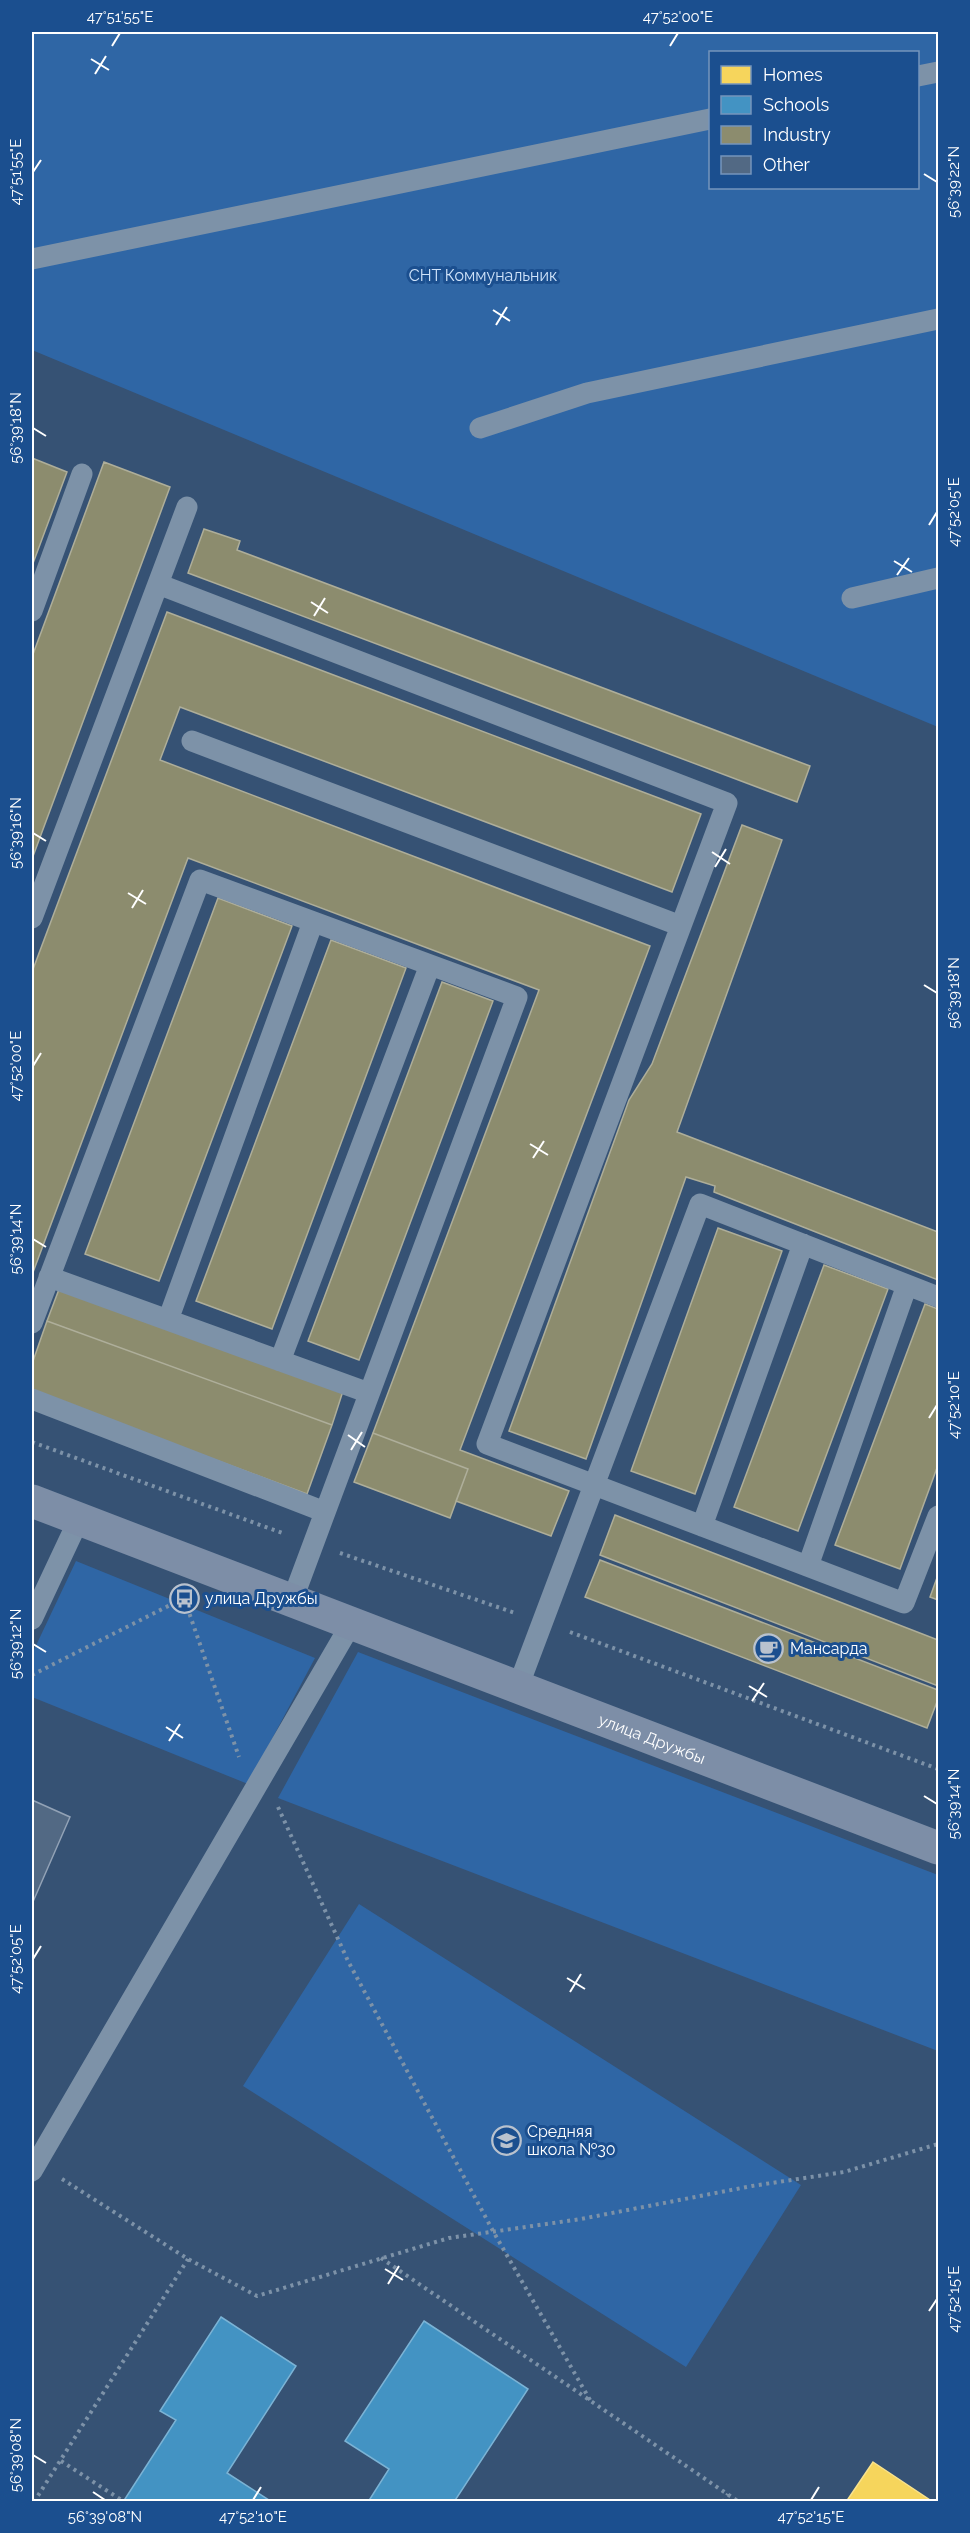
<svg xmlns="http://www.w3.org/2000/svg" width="970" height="2533" font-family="Raleway,sans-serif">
	<rect width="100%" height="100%" fill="#365274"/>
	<!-- green -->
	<path fill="#2f66a5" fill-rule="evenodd" d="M32 32H938V727L32 350ZM710 52H918V188H710Z
		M76 1561 315 1658 248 1784 32 1697V1654Z
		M358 1652 938 1875V2051L278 1798Z
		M359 1904 801 2185 686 2367 243 2086Z"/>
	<!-- homes -->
	<path fill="#f6d55c" stroke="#f9e28d" stroke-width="1.5" d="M873 2462 933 2502H846Z"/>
	<!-- schools -->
	<path fill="#4393c3" stroke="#7bb3d5" stroke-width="1.5" d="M221 2317 296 2366 227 2473 272 2502H123L176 2420 160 2411Z
		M424 2321 528 2389 454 2502H368L389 2469 345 2441Z"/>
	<!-- industry -->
	<path fill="#8c8c6e" stroke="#aeae9a" stroke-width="1.5" d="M32 458 67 472 32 566Z
		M104 462 170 487 32 859V657Z
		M204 529 240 541 237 550 810 766 797 802 188 573Z
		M167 612 701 814 672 892 180 707 160 760 650 946 460 1450 569 1491 551 1536 456 1501 468 1469 373 1433 539 990 188 858 32 1275V972Z
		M742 825 782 840 677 1132 938 1232V1280L714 1192 715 1186 686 1177 586 1459 509 1431 629 1100 652 1064Z
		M218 898 292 926 159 1281 85 1254Z
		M331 940 406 968 272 1329 196 1301Z
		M442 982 493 1001 359 1360 308 1341Z
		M718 1228 782 1251 695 1494 631 1471Z
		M824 1265 888 1289 798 1531 734 1507Z
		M61 1284 344 1388 332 1425 47 1321Z
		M925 1304 938 1309V1465L900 1569 835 1545Z
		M47 1321 332 1425 307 1494 32 1392V1364Z
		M373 1433 468 1469 450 1518 354 1482Z
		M615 1515 938 1640V1686L600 1555Z
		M600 1560 938 1690V1699L927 1728 585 1597Z
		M938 1575V1600L930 1597Z"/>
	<!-- building -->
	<path fill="#526984" stroke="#92a2b6" stroke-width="1.5" d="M32 1800 70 1817 32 1904Z"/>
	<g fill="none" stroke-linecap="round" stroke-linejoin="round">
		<!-- path -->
		<path stroke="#7d92a8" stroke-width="4" stroke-dasharray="3 4.5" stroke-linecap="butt" d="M32 1442 285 1534
			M340 1553 515 1613
			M570 1632 938 1769
			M32 1675 184 1598 239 1757
			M278 1807 348 1961 493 2231 590 2400
			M62 2179 188 2259 257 2296 449 2238 581 2219 752 2186 844 2172 938 2144
			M381 2258 739 2502
			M61 2461 123 2501
			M34 2502 188 2259
			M723 2502 728 2494"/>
		<!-- lane -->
		<path stroke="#7d92a8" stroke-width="21" d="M918 76 938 72
			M32 259 710 119
			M480 428 587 393 938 319
			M158 584 727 803 487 1444 904 1603 938 1516
			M852 598 938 578
			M32 611 82 474
			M192 741 681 926
			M32 918 187 507
			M49 1277 369 1393
			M168 1320 313 922
			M32 1323 200 880 517 997 292 1601
			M280 1361 430 965
			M32 1399 325 1512
			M702 1526 803 1244
			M808 1566 907 1285
			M32 1619 79 1519
			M518 1687 700 1204 938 1297
			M32 2171 351 1624"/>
		<!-- primary -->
		<path stroke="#7d8ea7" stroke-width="33" id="s1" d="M32 1501 938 1848"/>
	</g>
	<!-- ticks -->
	<path fill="none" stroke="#fff" stroke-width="2" d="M112 46 120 33M670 46 678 33M91 59 109 70M95 74 106 56M33 172 41 160M924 174 937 182M493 310 510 321M496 325 507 307M33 428 46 436M929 525 937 512M894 561 912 572M897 575 909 558M311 602 328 613M314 616 325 598M33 833 46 841M712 852 730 864M715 867 726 849M128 893 146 904M132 908 143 890M924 985 937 993M33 1066 41 1053M530 1144 548 1155M533 1158 544 1141M33 1239 46 1247M929 1418 937 1405M348 1435 365 1447M351 1450 362 1432M33 1644 46 1652M749 1686 767 1697M752 1701 764 1683M166 1727 183 1738M169 1741 180 1724M924 1796 937 1804M33 1959 41 1946M567 1978 585 1989M570 1992 581 1974M385 2269 403 2280M388 2284 399 2266M929 2311 937 2299M33 2455 46 2463M93 2492 105 2500M253 2500 261 2487M811 2500 819 2487"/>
	<!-- icons -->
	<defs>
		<symbol id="bus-ring" viewBox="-11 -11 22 22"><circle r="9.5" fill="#1b4f8f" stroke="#b9c2ce" stroke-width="1.5"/><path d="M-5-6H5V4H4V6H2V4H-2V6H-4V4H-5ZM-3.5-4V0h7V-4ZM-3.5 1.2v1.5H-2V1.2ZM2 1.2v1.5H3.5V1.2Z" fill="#b9c2ce"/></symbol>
		<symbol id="cafe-ring" viewBox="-11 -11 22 22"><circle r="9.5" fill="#1b4f8f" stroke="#b9c2ce" stroke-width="1.5"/><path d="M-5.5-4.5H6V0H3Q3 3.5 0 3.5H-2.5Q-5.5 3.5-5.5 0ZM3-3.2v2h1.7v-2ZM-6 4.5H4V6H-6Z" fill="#b9c2ce"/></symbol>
		<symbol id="school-ring" viewBox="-11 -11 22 22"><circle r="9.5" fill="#1b4f8f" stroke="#b9c2ce" stroke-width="1.5"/><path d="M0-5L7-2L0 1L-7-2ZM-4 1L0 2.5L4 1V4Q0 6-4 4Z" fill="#b9c2ce"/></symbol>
	</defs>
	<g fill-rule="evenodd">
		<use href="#bus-ring" x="168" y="1582" width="33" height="33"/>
		<use href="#cafe-ring" x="752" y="1632" width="33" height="33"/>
		<use href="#school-ring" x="490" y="2124" width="33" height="33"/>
	</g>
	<g text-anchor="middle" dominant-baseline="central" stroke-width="6" stroke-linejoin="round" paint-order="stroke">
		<!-- park labels -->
		<g font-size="16" fill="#cfe3fa" stroke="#1b4f8f">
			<text x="483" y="275">СНТ Коммунальник</text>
		</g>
		<!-- poi labels -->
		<g font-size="16" fill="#fff" stroke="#1b4f8f" text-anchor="start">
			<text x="205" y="1598">улица Дружбы</text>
			<text x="790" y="1648">Мансарда</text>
			<text x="527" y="2131">Средняя<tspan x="527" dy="18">школа №30</tspan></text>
		</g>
		<!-- street labels -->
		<g font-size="16" fill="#fff" stroke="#1b4f8f">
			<text stroke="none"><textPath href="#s1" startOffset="664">улица Дружбы</textPath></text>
		</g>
	</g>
	<!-- border -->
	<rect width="970" height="2533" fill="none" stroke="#1b4f8f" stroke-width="66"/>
	<!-- legend -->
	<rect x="709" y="51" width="210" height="138" fill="#1b4f8f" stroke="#7695bc" stroke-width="1.5"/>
	<rect x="721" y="66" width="30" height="18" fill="#f6d55c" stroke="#7695bc" stroke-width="1.5"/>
	<text x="763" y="81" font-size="18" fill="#ffffff">Homes</text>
	<rect x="721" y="96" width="30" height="18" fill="#4393c3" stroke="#7695bc" stroke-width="1.5"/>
	<text x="763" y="111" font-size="18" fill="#ffffff">Schools</text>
	<rect x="721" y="126" width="30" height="18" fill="#8c8c6e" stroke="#7695bc" stroke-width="1.5"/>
	<text x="763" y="141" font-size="18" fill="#ffffff">Industry</text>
	<rect x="721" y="156" width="30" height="18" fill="#526984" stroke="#7695bc" stroke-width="1.5"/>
	<text x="763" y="171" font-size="18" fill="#ffffff">Other</text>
	<rect x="33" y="33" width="904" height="2467" fill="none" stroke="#fff" stroke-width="2"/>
	<g font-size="15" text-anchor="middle" fill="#fff">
		<text x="120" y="22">47°51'55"E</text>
		<text x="678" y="22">47°52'00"E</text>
		<text transform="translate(16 172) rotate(-90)" y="5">47°51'55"E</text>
		<text transform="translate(954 182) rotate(-90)" y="5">56°39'22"N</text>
		<text transform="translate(16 428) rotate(-90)" y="5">56°39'18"N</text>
		<text transform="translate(954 512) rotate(-90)" y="5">47°52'05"E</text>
		<text transform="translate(16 833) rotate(-90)" y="5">56°39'16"N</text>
		<text transform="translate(954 993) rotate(-90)" y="5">56°39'18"N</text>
		<text transform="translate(16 1066) rotate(-90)" y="5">47°52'00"E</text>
		<text transform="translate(16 1239) rotate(-90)" y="5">56°39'14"N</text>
		<text transform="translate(954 1405) rotate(-90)" y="5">47°52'10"E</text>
		<text transform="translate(16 1644) rotate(-90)" y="5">56°39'12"N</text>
		<text transform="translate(954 1804) rotate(-90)" y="5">56°39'14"N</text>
		<text transform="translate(16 1959) rotate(-90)" y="5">47°52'05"E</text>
		<text transform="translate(954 2299) rotate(-90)" y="5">47°52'15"E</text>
		<text transform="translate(16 2455) rotate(-90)" y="5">56°39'08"N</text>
		<text x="105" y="2522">56°39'08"N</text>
		<text x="253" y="2522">47°52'10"E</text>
		<text x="811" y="2522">47°52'15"E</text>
	</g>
</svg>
